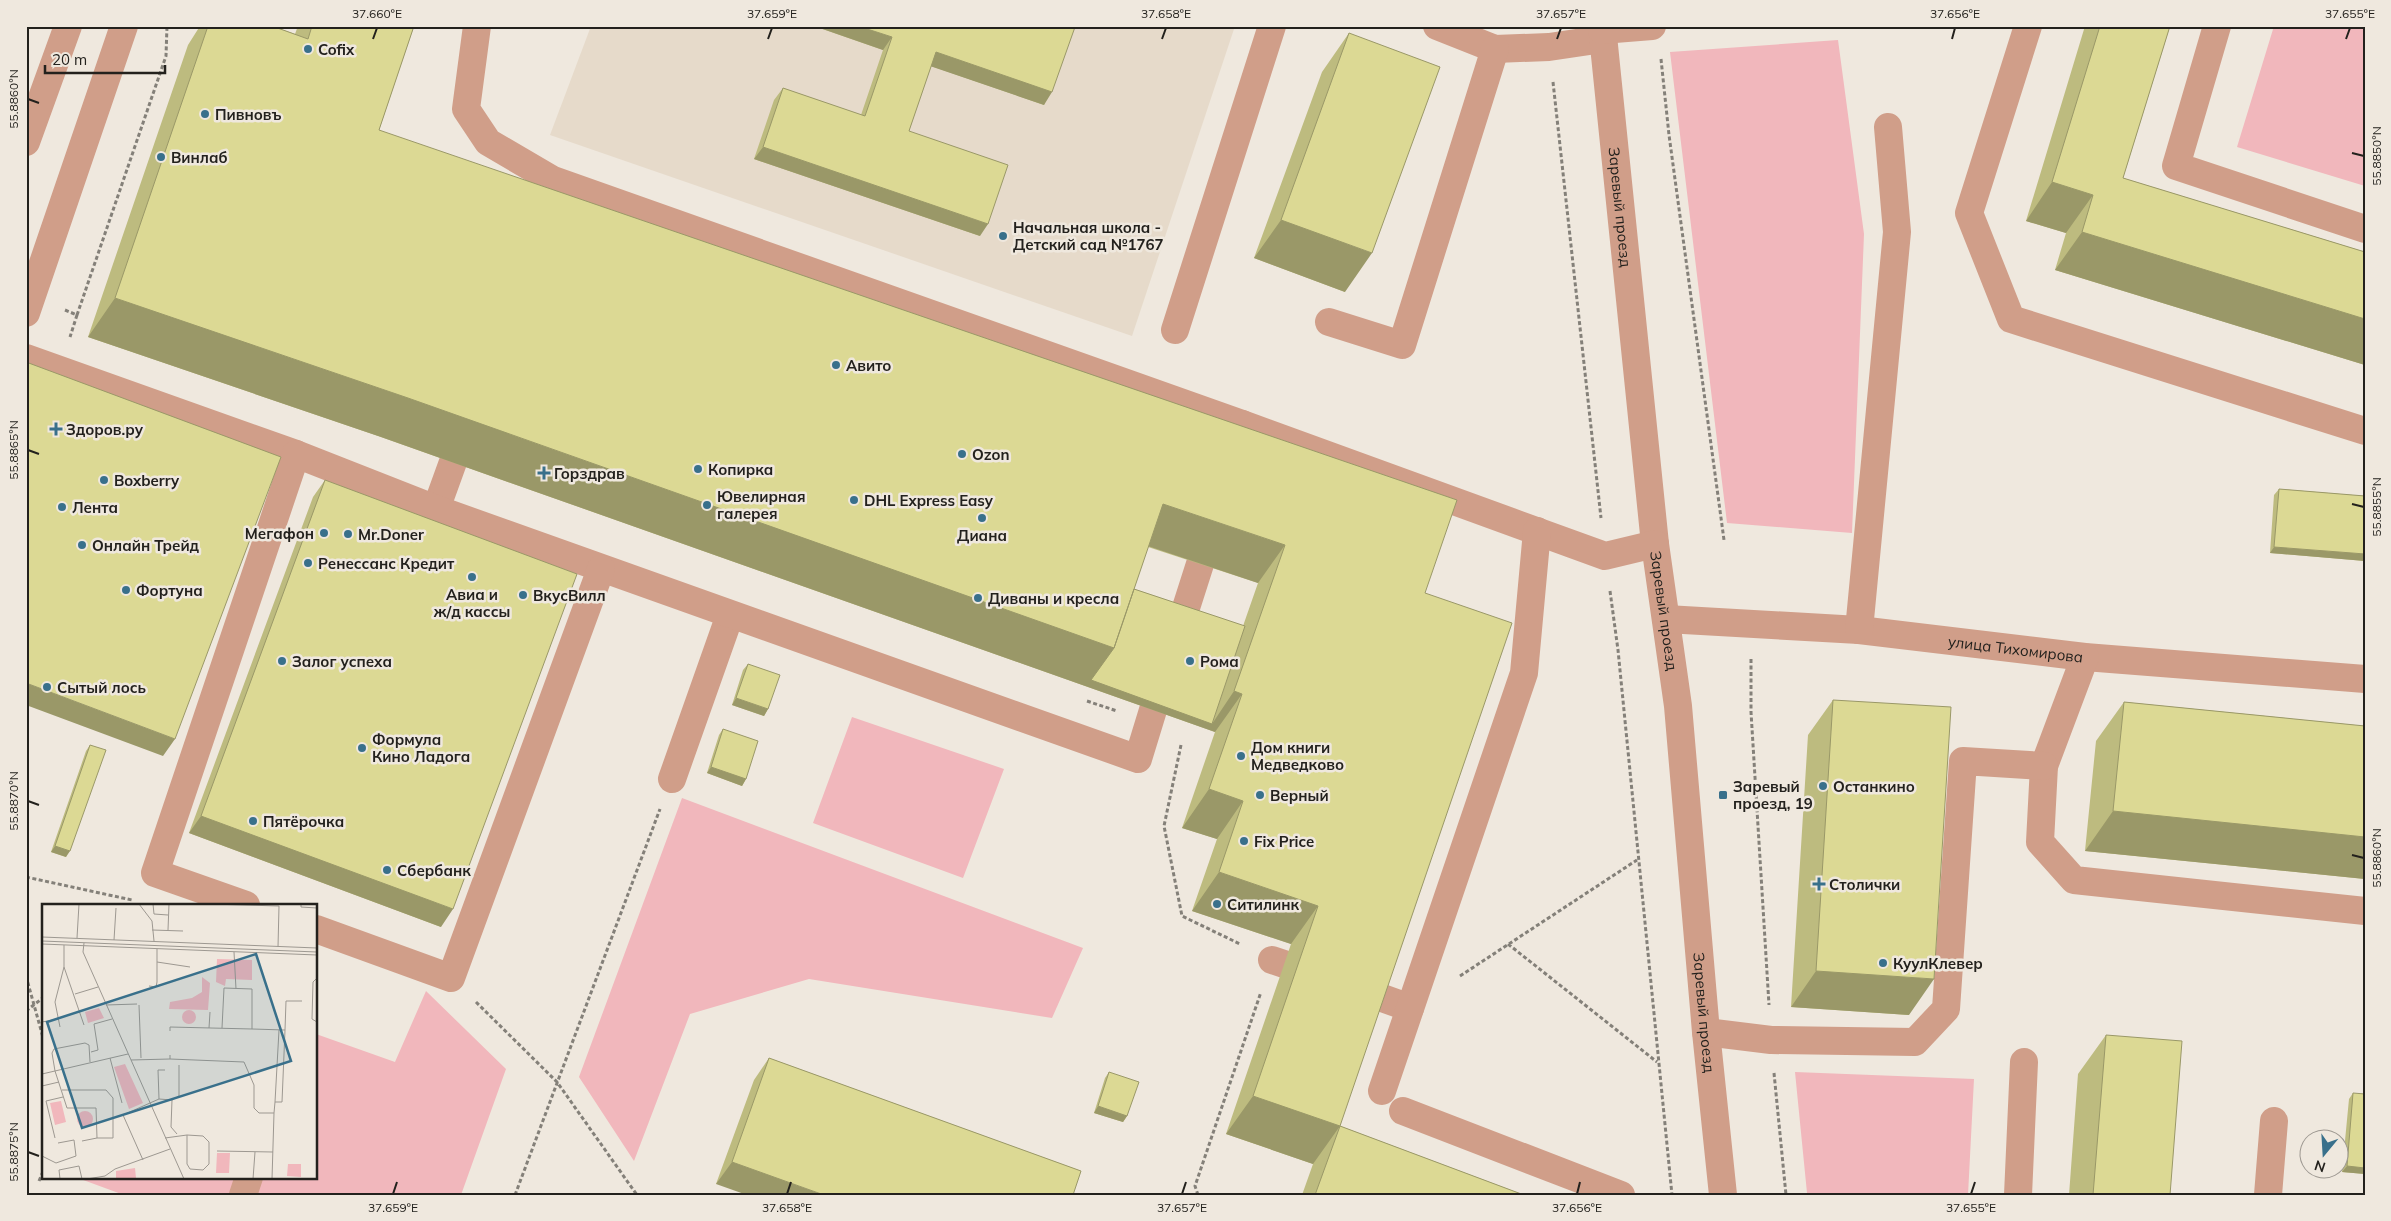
<svg xmlns="http://www.w3.org/2000/svg" width="2391" height="1221" font-family="Mulish,sans-serif">
	<rect width="100%" height="100%" fill="#efe8de"/>
	<!-- built -->
	<path fill="#e6daca" d="M591 26H1235L1132 336 550 135Z"/>
	<!-- green -->
	<path fill="#f1b7bc" d="M2274 26H2365V186L2237 147Z
		M1838 40 1864 234 1852 533 1727 523 1670 52Z
		M852 717 1004 769 963 878 813 823Z
		M682 798 1083 948 1052 1018 809 979 690 1014 634 1161 579 1077Z
		M426 991 506 1069 461 1195H124L75 1177H316V1034L395 1062Z
		M1795 1072 1974 1079 1968 1195 1807 1193Z"/>
	<g fill="none" stroke-linecap="round" stroke-linejoin="round">
		<!-- path -->
		<path stroke="#848079" stroke-width="3" stroke-dasharray="4 2.5" stroke-linecap="butt" d="M1661 59 1669 135 1724 540
			M1553 82 1601 518
			M65 310 77 315 70 337
			M77 315 166 56 167 26
			M1610 591 1618 650 1672 1195
			M1751 659V712L1769 1005
			M1087 701 1117 711
			M1181 745 1164 826 1182 916 1240 944
			M26 877 132 900
			M1508 944 1657 1062
			M26 976 44 1041
			M1460 976 1637 860
			M476 1002 557 1082 637 1195
			M26 1011 44 997
			M1774 1073 1786 1195
			M39 1181 44 1169
			M515 1195 660 809
			M1198 1195 1195 1186 1261 992"/>
		<!-- minor -->
		<g stroke="#d09e89" stroke-width="28">
			<path d="M477 26 466 109 488 142 553 180 1242 424"/>
			<path d="M1437 26 1495 49 1549 47 1603 39"/>
			<path id="s1" d="M1602 26 1655 544 1678 706 1706 1032 1723 1195"/>
			<path d="M2028 26 1969 213 2011 319 2365 431"/>
			<path d="M2217 26 2176 166 2365 229"/>
			<path d="M1602 30 1652 26"/>
			<path d="M26 142 68 26"/>
			<path d="M26 313 124 26"/>
			<path d="M1329 322 1402 345 1495 49"/>
			<path d="M1175 330 1272 26"/>
			<path d="M26 358 296 454"/>
			<path d="M1237 441 1242 424 1605 556 1655 544"/>
			<path d="M436 509 453 462"/>
			<path d="M1184 614 1200 564"/>
			<path id="s2" d="M1666 619 1859 630 2085 657 2365 679"/>
			<path d="M1859 630 1897 232 1888 127"/>
			<path d="M2085 657 2044 766 2040 842 2074 880 2365 911"/>
			<path d="M672 779 730 615"/>
			<path d="M246 905 155 873 296 454 436 509 1138 759 1153 710"/>
			<path d="M316 929 451 978 601 569"/>
			<path d="M1272 960 1284 964"/>
			<path d="M1371 994 1410 1008"/>
			<path d="M1706 1032 1771 1040 1915 1042 1946 1009 1963 761 2044 766"/>
			<path d="M1382 1091 1524 673 1537 531"/>
			<path d="M1403 1111 1621 1195"/>
			<path d="M243 1195 249 1177"/>
			<path d="M2018 1195 2024 1062"/>
			<path d="M2268 1195 2274 1121"/>
		</g>
	</g>
	<!-- wall -->
	<path fill="#bdbb7f" fill-rule="evenodd" d="M200 26H272L295 34 298 26H414L379 130 1425 593 1340 1126 1524 1195H1302L1313 1164 1226 1134 1291 944 1192 911 1217 839 1182 828 1215 732 381 437 88 337 188 45ZM1148 547 1258 583 1243 626 1134 589Z
		M814 26H1073L1044 105 931 66 909 131 980 236 754 159 774 100 783 88 861 115 883 50Z
		M2085 26H2170L2123 178 2365 252V365L2055 270 2066 233 2026 221Z
		M1349 33 1345 292 1254 258 1322 72Z
		M325 480 441 927 189 833 313 497Z
		M2279 489 2365 496V561L2270 553 2274 495Z
		M748 664 768 709 764 716 732 705 743 670Z
		M1833 700 1909 1015 1791 1007 1808 735Z
		M2124 702 2365 726V879L2085 851 2096 741Z
		M723 729 746 779 742 786 707 773 719 735Z
		M90 745 66 857 51 852 86 751Z
		M2106 1035 2170 1195H2069L2078 1074Z
		M769 1058 1081 1171 716 1184 754 1080Z
		M1109 1072 1127 1116 1123 1122 1094 1113 1105 1078Z
		M2353 1093 2365 1174 2342 1172 2349 1099Z"/>
	<!-- shaded-wall -->
	<path fill="#9a9868" d="M814 26H858L892 37 883 50Z
		M936 52 1052 92 1044 105 927 65Z
		M763 147 988 224 980 236 754 159Z
		M2052 182 2093 195 2066 233 2026 221Z
		M1281 220 1372 253 1345 292 1254 258Z
		M2082 232 2365 319V365L2055 270Z
		M115 298 408 398 1114 648 1212 724 1234 691 1242 694 1215 732 381 437 88 337Z
		M1163 504 1285 545 1258 583 1136 542Z
		M2274 547 2365 554V561L2270 553Z
		M26 683 175 739 163 756 26 705Z
		M736 698 768 709 764 716 732 705Z
		M711 767 746 779 742 786 707 773Z
		M1209 789 1243 801 1217 839 1182 828Z
		M2113 811 2365 837V879L2085 851Z
		M201 816 453 909 441 927 189 833Z
		M55 846 70 851 66 857 51 852Z
		M1219 872 1318 906 1291 944 1192 911Z
		M1816 971 1934 979 1909 1015 1791 1007Z
		M1253 1096 1340 1126 1313 1164 1226 1134Z
		M1098 1106 1127 1116 1123 1122 1094 1113Z
		M732 1162 824 1195H747L716 1184Z
		M2347 1166 2365 1168V1174L2342 1172Z"/>
	<!-- building -->
	<path fill="#dcd994" stroke="#9a9868" d="M208 26H272L308 39 312 26H414L379 130 1457 500 1425 593 1512 623 1340 1126 1253 1096 1318 906 1219 872 1243 801 1209 789 1242 694 1234 691 1285 545 1163 504 1114 648 408 398 115 298Z
		M858 26 1075 27 1052 92 936 52 909 131 1008 165 988 224 763 147 783 88 865 116 892 37Z
		M2100 26H2170L2123 178 2365 252V319L2082 232 2093 195 2052 182Z
		M1349 33 1440 67 1372 253 1281 220Z
		M26 362 281 457 175 739 26 683Z
		M325 480 577 574 453 909 201 816Z
		M2279 489 2365 496V554L2274 547Z
		M1134 589 1245 626 1212 724 1091 680 1114 648Z
		M748 664 780 675 768 709 736 698Z
		M1833 700 1951 707 1934 979 1816 971Z
		M2124 702 2365 726V837L2113 811Z
		M723 729 758 741 746 779 711 767Z
		M90 745 106 750 70 851 55 846Z
		M2106 1035 2182 1041 2170 1195H2093Z
		M769 1058 1081 1171 1073 1195H824L732 1162Z
		M1109 1072 1139 1082 1127 1116 1098 1106Z
		M2353 1093 2365 1094V1168L2347 1166Z
		M1340 1126 1524 1195H1315Z"/>
	<!-- ticks -->
	<path fill="none" stroke="#23211d" stroke-width="2" d="M373 39 377 28M768 39 772 28M1162 39 1166 28M1557 39 1561 28M1952 39 1955 28M2346 39 2350 28M28 99 39 103M2352 153 2364 156M28 450 39 454M2352 504 2364 507M28 801 39 805M2352 855 2364 858M28 1152 39 1156M393 1194 397 1182M787 1194 791 1182M1182 1194 1186 1182M1577 1194 1580 1182M1971 1194 1975 1182"/>
	<!-- markers -->
	<g fill="#39708b" stroke="#efe8de" stroke-width="2">
		<circle cx="308" cy="49" r="5"/>
		<circle cx="205" cy="114" r="5"/>
		<circle cx="161" cy="157" r="5"/>
		<circle cx="1003" cy="236" r="5"/>
		<circle cx="836" cy="365" r="5"/>
		<path d="M53.5 421.5h5v5h5v5h-5v5h-5v-5h-5v-5h5z"/>
		<circle cx="962" cy="454" r="5"/>
		<circle cx="698" cy="469" r="5"/>
		<path d="M541.5 465.5h5v5h5v5h-5v5h-5v-5h-5v-5h5z"/>
		<circle cx="104" cy="480" r="5"/>
		<circle cx="854" cy="500" r="5"/>
		<circle cx="707" cy="505" r="5"/>
		<circle cx="62" cy="507" r="5"/>
		<circle cx="982" cy="518" r="5"/>
		<circle cx="324" cy="533" r="5"/>
		<circle cx="348" cy="534" r="5"/>
		<circle cx="82" cy="545" r="5"/>
		<circle cx="308" cy="563" r="5"/>
		<circle cx="472" cy="577" r="5"/>
		<circle cx="126" cy="590" r="5"/>
		<circle cx="523" cy="595" r="5"/>
		<circle cx="978" cy="598" r="5"/>
		<circle cx="282" cy="661" r="5"/>
		<circle cx="1190" cy="661" r="5"/>
		<circle cx="47" cy="687" r="5"/>
		<circle cx="362" cy="748" r="5"/>
		<circle cx="1241" cy="756" r="5"/>
		<circle cx="1823" cy="786" r="5"/>
		<circle cx="1260" cy="795" r="5"/>
		<rect x="1718" y="790" width="10" height="10" rx="2.5"/>
		<circle cx="253" cy="821" r="5"/>
		<circle cx="1244" cy="841" r="5"/>
		<circle cx="387" cy="870" r="5"/>
		<path d="M1816.5 876.5h5v5h5v5h-5v5h-5v-5h-5v-5h5z"/>
		<circle cx="1217" cy="904" r="5"/>
		<circle cx="1883" cy="963" r="5"/>
	</g>
	<g text-anchor="middle" dominant-baseline="central" stroke-width="5" stroke-linejoin="round" paint-order="stroke">
		<!-- poi labels -->
		<g font-size="15" font-weight="bold" fill="#23211d" stroke="#efe8de" text-anchor="start">
			<text x="318" y="49">Cofix</text>
			<text x="215" y="114">Пивновъ</text>
			<text x="171" y="157">Винлаб</text>
			<text x="1013" y="227">Начальная школа -<tspan x="1013" dy="17">Детский сад №1767</tspan></text>
			<text x="846" y="365">Авито</text>
			<text x="66" y="429">Здоров.ру</text>
			<text x="972" y="454">Ozon</text>
			<text x="708" y="469">Копирка</text>
			<text x="554" y="473">Горздрав</text>
			<text x="114" y="480">Boxberry</text>
			<text x="717" y="496">Ювелирная<tspan x="717" dy="17">галерея</tspan></text>
			<text x="864" y="500">DHL Express Easy</text>
			<text x="72" y="507">Лента</text>
			<text x="314" y="533" text-anchor="end">Мегафон</text>
			<text x="358" y="534">Mr.Doner</text>
			<text x="982" y="535" text-anchor="middle">Диана</text>
			<text x="92" y="545">Онлайн Трейд</text>
			<text x="318" y="563">Ренессанс Кредит</text>
			<text x="136" y="590">Фортуна</text>
			<text x="472" y="594" text-anchor="middle">Авиа и<tspan x="472" dy="17">ж/д кассы</tspan></text>
			<text x="533" y="595">ВкусВилл</text>
			<text x="988" y="598">Диваны и кресла</text>
			<text x="292" y="661">Залог успеха</text>
			<text x="1200" y="661">Рома</text>
			<text x="57" y="687">Сытый лось</text>
			<text x="372" y="739">Формула<tspan x="372" dy="17">Кино Ладога</tspan></text>
			<text x="1251" y="747">Дом книги<tspan x="1251" dy="17">Медведково</tspan></text>
			<text x="1733" y="786">Заревый<tspan x="1733" dy="17">проезд, 19</tspan></text>
			<text x="1833" y="786">Останкино</text>
			<text x="1270" y="795">Верный</text>
			<text x="263" y="821">Пятёрочка</text>
			<text x="1254" y="841">Fix Price</text>
			<text x="397" y="870">Сбербанк</text>
			<text x="1829" y="884">Столички</text>
			<text x="1227" y="904">Ситилинк</text>
			<text x="1893" y="963">КуулКлевер</text>
		</g>
		<!-- street labels -->
		<g font-size="15" fill="#23211d" stroke="#efe8de">
			<text stroke="none"><textPath href="#s1" startOffset="182">Заревый проезд</textPath></text>
			<text stroke="none"><textPath href="#s1" startOffset="588">Заревый проезд</textPath></text>
			<text stroke="none"><textPath href="#s2" startOffset="351">улица Тихомирова</textPath></text>
			<text stroke="none"><textPath href="#s1" startOffset="992">Заревый проезд</textPath></text>
		</g>
	</g>
	<!-- overview -->
	<g transform="translate(42 904)">
		<rect width="275" height="275" fill="#efe8de"/>
		<path d="M175 55 210 56V76L184 75 183 82 174 78ZM160 73 168 79 166 106 127 105 128 98 150 94 160 88ZM57 104 62 114 46 119 43 108ZM140 113a7 7 0 1 1 14 0a7 7 0 1 1-14 0ZM83 160 101 199 87 205 72 163ZM19 197 24 218 13 221 8 199ZM35 215a8 8 0 1 1 16 0a8 8 0 1 1-16 0ZM175 249H188L187 269H174ZM246 260H259V273L245 272ZM93 264 94 274 74 275V267Z" fill="#f1b7bc"/>
		<path fill="none" stroke="#9d9891" stroke-width="1" d="M97 0 110 17 112 37M111 0 112 10 126 11M168 0 237 2 236 43M259 0V3L275 4M110 26 141 27M126 26 127 0M0 33 275 44M35 34 37 0M72 36 74 4M0 37 275 48M42 39 41 48 142 275M0 40 275 51M192 48 194 85M115 58 148 63M22 63 42 121M275 74 271 78 270 115 275 118M107 82 114 83 115 78V45M33 90 56 83M64 101 95 100M97 101 99 154M0 118 16 115M18 123 13 98 22 63V41M167 124 168 108M243 126 244 97H260M128 127V123L210 125V85L182 84 180 124M49 148 56 146 52 120 70 115M68 154 80 199M128 155 202 158 212 181V204L217 209H232L233 198H240L243 126 210 125M89 156 128 155V151M0 170 86 150M0 182 17 178M20 186H64L71 194V234H55L54 204H25L13 167 10 149 12 145 43 139 47 141 48 158M117 195 116 166H123M233 198 237 126M108 199 117 195 130 196M135 230 129 223 130 196 137 192V161M13 234 4 197 21 193M123 234 145 231V260L148 265 161 266 167 260V238L161 232 145 231M40 237 55 234M175 247 231 248M0 252 14 259 34 252 32 236 16 239M101 256 81 211 108 199M18 275 17 266 37 262 40 275M45 275 63 272 73 265 128 245M211 275 213 248M230 275 232 209"/>
		<path fill="#39708b" fill-opacity="0.15" stroke="#39708b" stroke-width="2.5" d="M214 50 249 157 40 224 5 118Z"/>
		<rect width="275" height="275" fill="none" stroke="#23211d" stroke-width="2.5"/>
	</g>
	<!-- border -->
	<rect width="2391" height="1221" fill="none" stroke="#efe8de" stroke-width="55"/>
	<!-- north arrow -->
	<g transform="translate(2324 1154) rotate(198)"><circle r="24" fill="#efe8de" stroke="#9d9891"/>
	<path d="M0-4L9 19L0 12L-9 19Z" fill="#39708b"/>
	<text y="-8" font-size="14" font-weight="bold" text-anchor="middle" fill="#23211d">N</text>
	</g>
	<!-- scale -->
	<path d="M45 65v8h120v-8" fill="none" stroke="#23211d" stroke-width="2.5"/>
	<text x="52" y="65" font-size="15" fill="#23211d" stroke="#efe8de" stroke-width="4" paint-order="stroke">20 m</text>
	<rect x="28" y="28" width="2336" height="1166" fill="none" stroke="#23211d" stroke-width="2"/>
	<g font-size="12" text-anchor="middle" fill="#23211d">
		<text x="377" y="18">37.660°E</text>
		<text x="772" y="18">37.659°E</text>
		<text x="1166" y="18">37.658°E</text>
		<text x="1561" y="18">37.657°E</text>
		<text x="1955" y="18">37.656°E</text>
		<text x="2350" y="18">37.655°E</text>
		<text transform="translate(14 99) rotate(-90)" y="4">55.8860°N</text>
		<text transform="translate(2377 156) rotate(-90)" y="4">55.8850°N</text>
		<text transform="translate(14 450) rotate(-90)" y="4">55.8865°N</text>
		<text transform="translate(2377 507) rotate(-90)" y="4">55.8855°N</text>
		<text transform="translate(14 801) rotate(-90)" y="4">55.8870°N</text>
		<text transform="translate(2377 858) rotate(-90)" y="4">55.8860°N</text>
		<text transform="translate(14 1152) rotate(-90)" y="4">55.8875°N</text>
		<text x="393" y="1212">37.659°E</text>
		<text x="787" y="1212">37.658°E</text>
		<text x="1182" y="1212">37.657°E</text>
		<text x="1577" y="1212">37.656°E</text>
		<text x="1971" y="1212">37.655°E</text>
	</g>
</svg>
